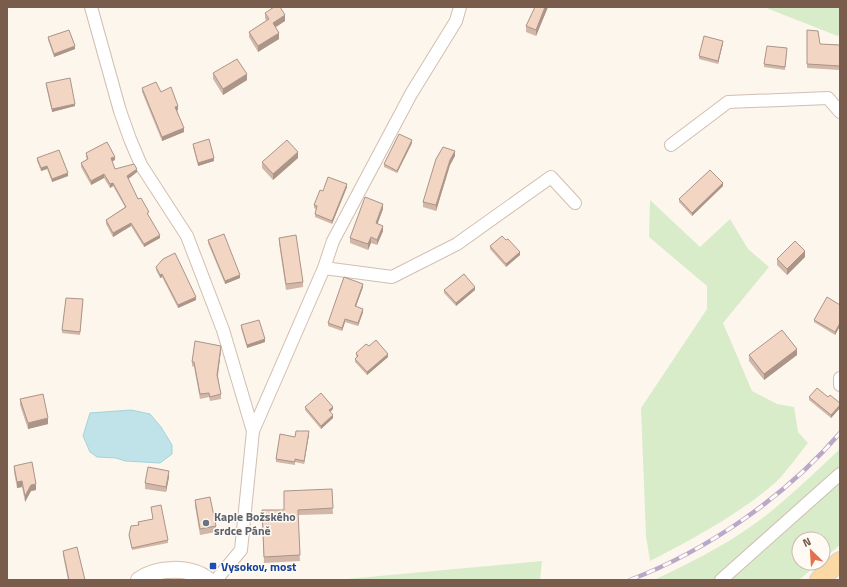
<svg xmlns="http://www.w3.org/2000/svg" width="847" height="587" font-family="'Titillium Web',sans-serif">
	<rect width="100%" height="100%" fill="#fdf6ec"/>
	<!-- green -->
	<path fill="#d8ecc9" d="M764 7H840V36L835 35Z
		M650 200 700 247 730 219 748 249 769 267 723 323 752 391 777 404 794 407 798 432 808 443C798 455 788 470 777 481 740 514 694 538 650 561L646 536 641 408 707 309V286L649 237Z
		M840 449V545L823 559V539H799V563H819L799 580H654C688 564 722 547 753 525 784 503 812 475 840 449Z
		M542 561 540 580H336Z"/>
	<!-- water -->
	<path fill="#bfe3e8" stroke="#a5d3da" d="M131 410 150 414 161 427 172 445V454L160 463 125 461 116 458 97 457 90 452 83 436 90 413Z"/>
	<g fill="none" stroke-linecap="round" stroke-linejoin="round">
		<defs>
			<path id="street" d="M91 7 120 111 130 139 141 165 187 236 223 330 253 431
				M671 145 728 102 828 98 840 112
				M324 268 392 277 457 244 551 177 575 203
				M840 378V385
				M216 580 241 550 253 431 324 268 333 241 411 94 456 21 460 7
				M721 580 840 474"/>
			<path id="secondary" d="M139 580C157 567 190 566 208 580"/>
			<path id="primary" d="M819 580 840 561"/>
		</defs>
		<!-- street casing -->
		<use href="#street" stroke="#d1beb0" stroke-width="14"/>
		<!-- secondary casing -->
		<use href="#secondary" stroke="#d6c0b0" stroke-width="18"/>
		<!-- primary casing -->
		<use href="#primary" stroke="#dad1cd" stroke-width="20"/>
		<!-- street -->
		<use href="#street" stroke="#fff" stroke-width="12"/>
		<!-- secondary -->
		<use href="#secondary" stroke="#fff" stroke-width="16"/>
		<!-- primary -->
		<use href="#primary" stroke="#fbd9a5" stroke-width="18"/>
		<defs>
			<path id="rail" d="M630 580C708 550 785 497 840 433"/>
		</defs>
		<!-- rail casing -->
		<use href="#rail" stroke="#b9a8c9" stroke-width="4.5"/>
		<!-- rail -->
		<use href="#rail" stroke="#fffaf3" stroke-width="3" stroke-dasharray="9" stroke-linecap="butt"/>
	</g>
	<!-- wall -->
	<path fill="#d1b7a8" d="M535 7H548L536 36 526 32V26Z
		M265 13 285 21 275 27 279 39 258 52 249 37V32L266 21 265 18Z
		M807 30 820 44 840 45V70L807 68Z
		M48 37 75 49 54 57 48 40Z
		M723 43 718 64 699 59V56Z
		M787 51 785 70 764 67V64Z
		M213 73 247 80 223 95 213 79Z
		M46 83 75 106 52 112 46 86Z
		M142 88 161 92 178 110H177L184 132 162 141 142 92Z
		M412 143 397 173 384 167V164Z
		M193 144 214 161 198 166 193 147Z
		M86 153 115 160 112 161 115 169 137 172 128 179 138 199 149 216 160 238 144 247 131 226 113 237 106 224V220L125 207 113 186 110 188 104 178 91 185 81 167V163L87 159 86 157Z
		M455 156 450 165 436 211 423 207V202Z
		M37 158 68 176 52 182 47 169 41 171 37 161Z
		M298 158 273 180 262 168V162Z
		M723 186 692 216 679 202V199Z
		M347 187 332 224 315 217V214L316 209 314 208V205L323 191Z
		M383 209 377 224 383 231 377 245 371 243 368 250 350 243V238Z
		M279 238 303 282V287L286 290 279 243Z
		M208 240 240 278 225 284 208 243Z
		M490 246 520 255 506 267 490 249Z
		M805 257 787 275 777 265V259Z
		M156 267 196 300 178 308 162 277 160 278 156 270Z
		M363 287 356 306 363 312 358 326 345 322 342 331 328 326V323Z
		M444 290H475L456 306 444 293Z
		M83 302 80 335 62 333V330Z
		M840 305V326L835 335 814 322V320Z
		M241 325 265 342 247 348 241 328Z
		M369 346 388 357 367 375 355 362V359L357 357 356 356V353Z
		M221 350 218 376 221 394V399L210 401 209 397 200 399 194 367 192 366V362Z
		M749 355H797L764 380 749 361Z
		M809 397H828L840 403V408L831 418 809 400Z
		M20 399 48 424 28 429 20 405Z
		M305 407 333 409 330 412 333 418 321 429 305 410Z
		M309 434 304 464 295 462V465L276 462V459L295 437Z
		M14 466 36 490 31 491 25 502 22 487 17 488 14 472Z
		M169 477 166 492 145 489V483Z
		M332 489 333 514 298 515 300 561 264 563 262 510H284Z
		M195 500 216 526V532L200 535 195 506Z
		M151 507 168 540V543L132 550 129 535 138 525V522L153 519Z
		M63 551 85 580H68L63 555Z"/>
	<!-- shaded-wall -->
	<path fill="#aa9588" d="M545 7H548L536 36V30Z
		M285 15V21L273 29V23Z
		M279 33V39L258 52V46Z
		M723 41V43L718 64V61Z
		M75 46V49L54 57V54Z
		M247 74V80L223 95V89Z
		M75 104V106L52 112V109Z
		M178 106V110L175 111V107Z
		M184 128V132L162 141V137Z
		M412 140V143L397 173V171Z
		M455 151V156L450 165 436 211V205L450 160Z
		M298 152V158L273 180V174Z
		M115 157V160L111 162V158Z
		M214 158V161L198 166V163Z
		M47 166V169L41 171V168Z
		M137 169V172L127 180V176Z
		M68 173V176L52 182V179Z
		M104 174V178L91 185V181Z
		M113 183V186L110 188V184Z
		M723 183V186L692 216V213Z
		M347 184V187L332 224V221Z
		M383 204V209L376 228V223Z
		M131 223V226L113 237V233Z
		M383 226V231L377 245V240Z
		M160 235V238L144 247V244Z
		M371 237V243L368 250V244Z
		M805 251V257L787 275V269Z
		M520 252V255L506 267V264Z
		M162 274V277L160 278V275Z
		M240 275V278L225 284V281Z
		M363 284V287L355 309V306Z
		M475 287V290L456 306V303Z
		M196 297V300L178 308V305Z
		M363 309V312L358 326V323Z
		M345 319V322L342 331V328Z
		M840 323V326L835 335V332Z
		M265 339V342L247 348V345Z
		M221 346V350L217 379V375Z
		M797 349V355L764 380V374Z
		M388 354V357L367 375V372Z
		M840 405V408L831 418V415Z
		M333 407V409L329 413V410Z
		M333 415V418L321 429V426Z
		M48 418V424L28 429V423Z
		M309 431V434L304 464V461Z
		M169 471V477L166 492V487Z
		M22 481V487L17 488V482Z
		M36 484V490L31 491 25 502V496L31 485Z"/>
	<!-- building -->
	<path fill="#f3d5c3" stroke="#aa9588" d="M274 7H280L285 15 273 23 279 33 258 46 249 32 269 19 265 13Z
		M535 7H545L536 30 526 26Z
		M69 30 75 46 54 54 48 37Z
		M807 30 818 31 820 44 840 45V66L807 64Z
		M704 36 723 41 718 61 699 56Z
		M767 46 787 48 785 67 764 64Z
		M237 59 247 74 223 89 213 73Z
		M70 78 75 104 52 109 46 83Z
		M156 82 161 92 171 87 178 106 175 107 184 128 162 137 142 88Z
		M399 134 412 140 397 171 384 164Z
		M209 139 214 158 198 163 193 144Z
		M287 140 298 152 273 174 262 162Z
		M107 142 115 157 111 158 115 169 134 164 137 169 127 176 138 199 141 198 149 212 147 213 160 235 144 244 131 223 113 233 106 220 126 207 113 183 110 184 104 174 91 181 81 163 88 159 86 153Z
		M443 147 455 151 450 160 436 205 423 202 436 159Z
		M59 150 68 173 52 179 47 166 41 168 37 158Z
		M710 170 723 183 692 213 679 199Z
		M328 177 347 184 332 221 315 214 317 206 314 205 320 190 323 191Z
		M365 197 383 204 376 223 383 226 377 240 371 237 368 244 350 238Z
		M224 234 240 275 225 281 208 240Z
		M296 235 303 282 286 284 279 238Z
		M502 236 506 240 508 239 520 252 506 264 490 246Z
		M795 241 805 251 787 269 777 259Z
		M175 253 196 297 178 305 162 274 160 275 156 267 163 259Z
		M464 274 475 287 456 303 444 290Z
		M344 277 363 284 355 306 363 309 358 323 345 319 342 328 328 323Z
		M827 297 840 305V323L835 332 814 320Z
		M66 298 83 299 80 332 62 330Z
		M259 320 265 339 247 345 241 325Z
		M782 330 797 349 764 374 749 355Z
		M376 340 388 354 367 372 355 359 358 356 356 353 366 344 369 346Z
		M195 341 221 346 217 375 221 394 210 397 209 393 200 394 194 362H192Z
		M817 388 828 397 830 395 840 403V405L831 415 809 397Z
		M321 393 333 407 329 410 333 415 321 426 305 407Z
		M43 394 48 418 28 423 20 399Z
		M296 431H309L304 461 295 459V462L276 459 280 434 295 437Z
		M32 462 36 484 31 485 25 496 22 481 17 482 14 466Z
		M148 467 169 471 166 487 145 483Z
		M332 489 333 508 298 510 300 555 264 557 262 510H284V491Z
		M210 497 216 526 200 529 195 500Z
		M161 505 168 540 132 548 129 535 131 526 139 525 138 522 153 519 151 507Z
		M77 547 85 580H69L63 551Z"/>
	<!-- markers -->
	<circle fill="#6b7280" stroke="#fffaf3" stroke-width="1.5" cx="206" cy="523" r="4"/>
	<rect fill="#1a4fb4" stroke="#fffaf3" stroke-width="1.5" x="209" y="562" width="8" height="8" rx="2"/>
	<g text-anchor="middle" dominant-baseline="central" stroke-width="3" stroke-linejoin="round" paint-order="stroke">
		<!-- worship labels -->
		<g font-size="12" font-weight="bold" fill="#5b616d" stroke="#fffaf3" text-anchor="start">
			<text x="214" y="516">Kaple Božského<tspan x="214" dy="14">srdce Páně</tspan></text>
		</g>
		<!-- transit labels -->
		<g font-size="12" font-weight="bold" fill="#164399" stroke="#fffaf3" text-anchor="start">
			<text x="221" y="566">Vysokov, most</text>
		</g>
	</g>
	<!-- border -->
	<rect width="847" height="587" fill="none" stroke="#7a5c4d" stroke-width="16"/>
	<!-- north arrow -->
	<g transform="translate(811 551) rotate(335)"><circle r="19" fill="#fffaf3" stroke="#cabbb1"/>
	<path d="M0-3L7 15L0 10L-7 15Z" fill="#e76f51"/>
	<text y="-6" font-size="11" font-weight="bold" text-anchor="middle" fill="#7a5c4d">N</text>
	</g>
</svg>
